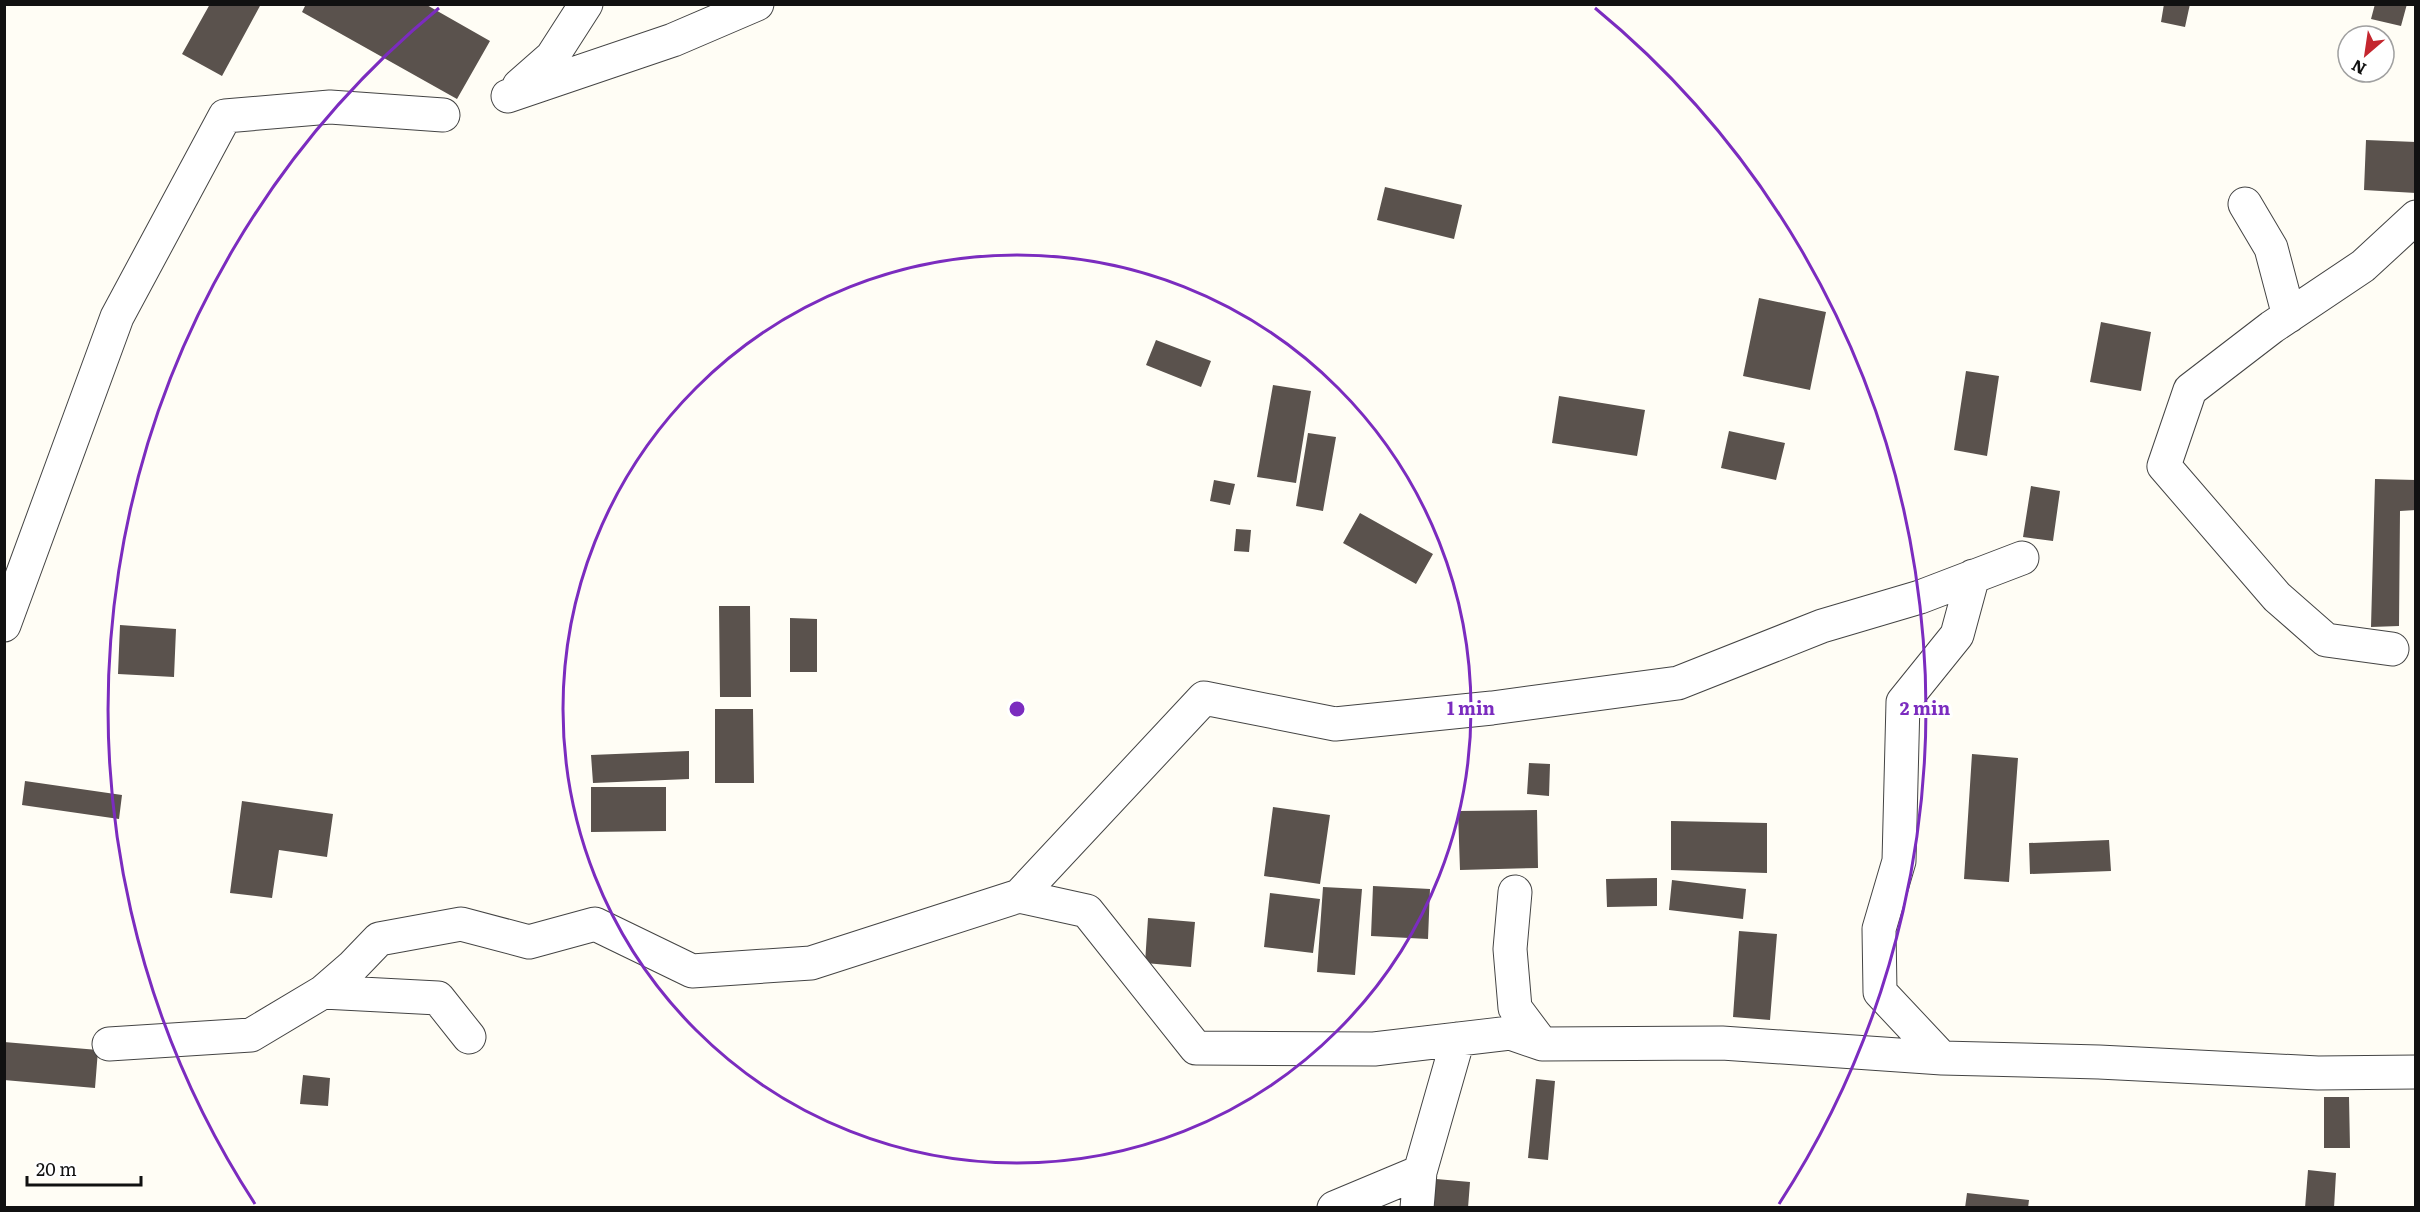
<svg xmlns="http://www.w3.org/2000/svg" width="2420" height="1212" font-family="Literata,serif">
	<rect width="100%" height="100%" fill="#fffdf5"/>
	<!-- building -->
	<path fill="#5a524d" d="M210 4H261L222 76 182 54Z
		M306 4H425L490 41 457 99 302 12Z
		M2164 4H2190L2185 27 2161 22Z
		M2375 4H2407L2401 26 2371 19Z
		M2366 140 2416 142V193L2364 190Z
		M1385 187 1462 205 1454 239 1377 220Z
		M1759 298 1826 312 1810 390 1743 376Z
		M2101 322 2151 332 2141 391 2090 382Z
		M1156 340 1211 361 1201 387 1146 365Z
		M1966 371 1999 376 1987 456 1954 450Z
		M1273 385 1311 391 1296 483 1257 477Z
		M1559 396 1645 410 1637 456 1552 443Z
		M1729 431 1785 443 1776 480 1721 468Z
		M1308 433 1336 437 1323 511 1296 506Z
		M2375 479 2416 480V510L2400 511 2399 626 2371 627Z
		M1214 480 1235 484 1230 505 1210 501Z
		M2031 486 2060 491 2053 541 2023 537Z
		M1360 513 1433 554 1416 584 1343 543Z
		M1236 529 1251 530 1249 552 1234 551Z
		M719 606H750L751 697H720Z
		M790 618 817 619V672H790Z
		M120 625 176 629 174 677 118 674Z
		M715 709H753L754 783H715Z
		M689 751V779L593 783 591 755Z
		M1972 754 2018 758 2009 882 1964 879Z
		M1529 763 1550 764 1549 796 1527 794Z
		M25 781 122 795 119 819 22 805Z
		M591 787H666V831L591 832Z
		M242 801 333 814 327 857 279 850 272 898 230 893Z
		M1273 807 1330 815 1320 884 1264 876Z
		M1537 810 1538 868 1460 870 1458 811Z
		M1671 821 1767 823V873L1671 870Z
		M2109 840 2111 871 2030 874 2029 843Z
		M1657 878V906L1607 907 1606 879Z
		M1672 880 1746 889 1743 919 1669 910Z
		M1373 886 1430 889 1428 939 1371 936Z
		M1323 887 1362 889 1355 975 1317 972Z
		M1270 893 1320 899 1313 953 1264 947Z
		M1148 918 1195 922 1191 967 1145 963Z
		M1739 931 1777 934 1770 1020 1733 1017Z
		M4 1042 98 1050 95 1088 4 1080Z
		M303 1075 330 1078 328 1106 300 1104Z
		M1536 1079 1555 1081 1548 1160 1528 1158Z
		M2324 1097H2349L2350 1148H2324Z
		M2308 1170 2336 1173 2334 1208H2305Z
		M1425 1178 1470 1182 1468 1208H1423Z
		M1967 1193 2029 1200 2028 1208H1965Z"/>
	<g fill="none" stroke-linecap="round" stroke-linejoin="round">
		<defs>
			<path id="minor" d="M519 86 552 57 586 4
				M508 96 673 40 757 4
				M2245 204 2271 248 2289 316
				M4 625 117 317 225 116 330 107 443 115
				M2392 649 2326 640 2277 597 2164 466 2190 390 2272 327 2363 266 2416 217
				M1515 892 1510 949 1515 1008 1542 1044
				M1019 896 1087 911 1196 1048 1374 1049 1510 1033 1542 1044 1722 1043 1942 1058 2099 1062 2318 1073 2416 1072
				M323 992 353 966 379 939 461 924 529 942 595 924 692 971 811 963 1019 896 1204 698 1335 724 1492 708 1678 683 1822 626 1920 597 2022 558
				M109 1044 251 1035 323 992 438 998 469 1037
				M1942 1058 1880 992 1879 929 1899 861 1903 702 1957 635 1973 576
				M1334 1208 1420 1172 1458 1039
				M1417 1208 1420 1172"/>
		</defs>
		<!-- minor casing -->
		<use href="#minor" stroke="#444" stroke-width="35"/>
		<!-- minor -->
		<use href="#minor" stroke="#fff" stroke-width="33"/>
	</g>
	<!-- distance rings -->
	<g fill="none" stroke="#7b2cbf" stroke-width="3">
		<circle cx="1017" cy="709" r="454"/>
		<path d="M255 1204A908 908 0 0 1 439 8M1595 8A908 908 0 0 1 1779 1204"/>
	</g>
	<circle cx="1017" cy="709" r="9" fill="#7b2cbf" stroke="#fff" stroke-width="3"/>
	<g font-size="18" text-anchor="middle" font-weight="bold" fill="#7b2cbf" stroke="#fff" stroke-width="6" stroke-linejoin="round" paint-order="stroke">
		<text x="1471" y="715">1 min</text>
		<text x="1925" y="715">2 min</text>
	</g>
	<!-- border -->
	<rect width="2420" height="1212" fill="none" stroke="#111111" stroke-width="12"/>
	<!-- north arrow -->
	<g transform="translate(2366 54) rotate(209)"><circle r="28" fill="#ffffff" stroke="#a0a0a0" stroke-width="1.5"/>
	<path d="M0-4.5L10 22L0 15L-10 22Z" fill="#c4262e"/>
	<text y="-9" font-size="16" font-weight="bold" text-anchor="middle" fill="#111111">N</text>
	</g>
	<!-- scale -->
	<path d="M27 1176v9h114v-9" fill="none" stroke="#111111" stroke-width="3"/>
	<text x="36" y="1176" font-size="18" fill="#111111" stroke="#ffffff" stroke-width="4.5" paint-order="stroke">20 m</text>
</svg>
